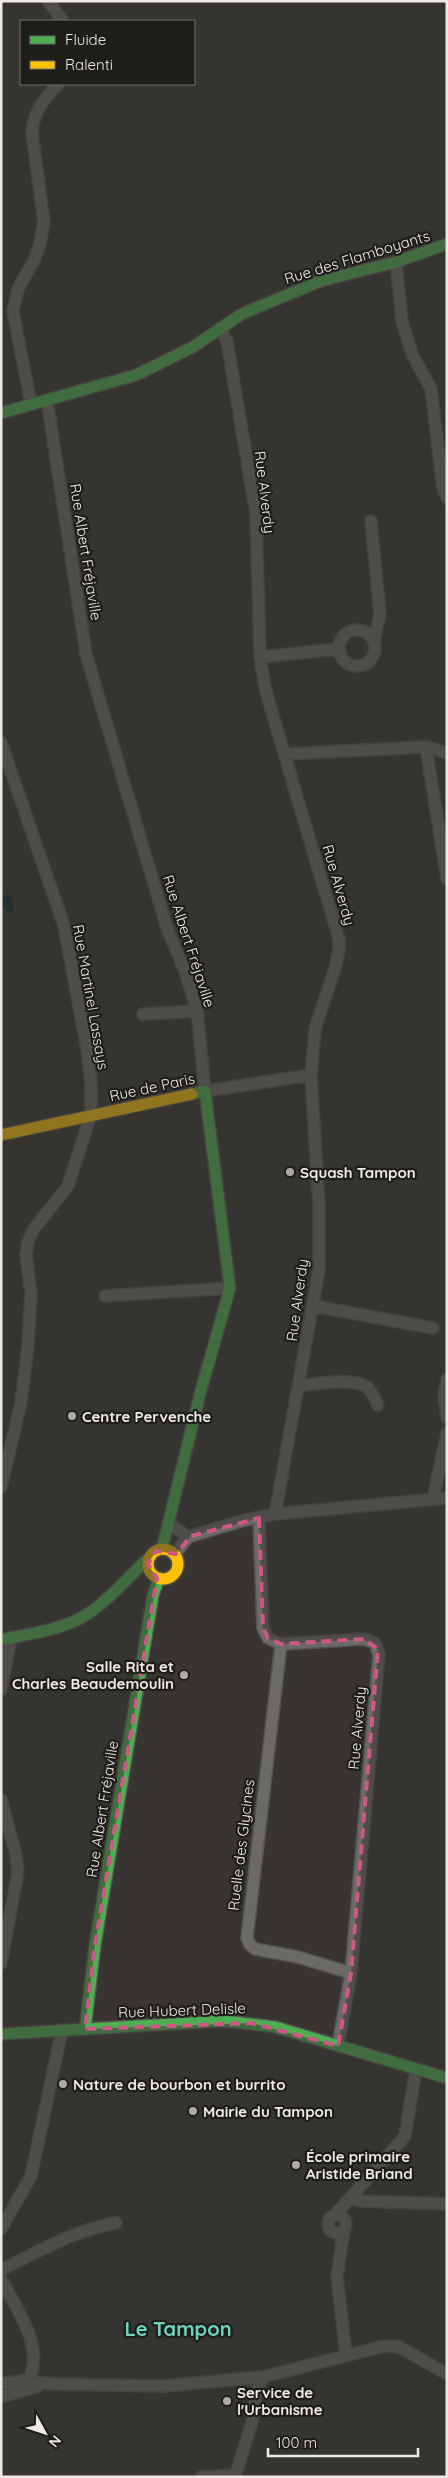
<svg xmlns="http://www.w3.org/2000/svg" width="448" height="2478" font-family="Quicksand,sans-serif">
	<rect width="100%" height="100%" fill="#373431"/>
	<!-- water -->
	<path fill="#0a2b30" d="M5 895H10L14 909 9 914 3 906V898Z"/>
	<g fill="none" stroke-linecap="round" stroke-linejoin="round">
		<defs>
			<path id="street" d="M48 1 63 21
				M396 262 402 321 412 354 431 389 443 488 447 498
				M220 328 227 341 256 514 260 657 266 692 339 939V950L335 969 315 1029 311 1075 319 1205V1270L275 1514
				M47 400 86 654 167 928 186 974 197 1011 205 1091 311 1075
				M31 404 13 311 18 289 34 260 40 244 44 222 32 133C33 112 44 99 58 84
				M371 521 380 615 374 641
				M339 648a18 18 0 1 1 36 0a18 18 0 1 1-36 0Z
				M260 657 339 649
				M1 742 64 926 87 1049 91 1084V1115L68 1186 33 1230 28 1242 26 1255 31 1293 28 1345 21 1403 1 1487
				M426 747 447 879
				M285 754 426 747 447 753
				M143 1014 197 1011
				M105 1296 230 1288
				M313 1306 433 1328
				M447 1379 444 1396 447 1418
				M299 1386C315 1384 355 1377 367 1387 372 1391 375 1400 378 1405
				M433 1499 447 1433
				M259 1518 263 1628 268 1638 281 1644 364 1639 375 1643 379 1655 351 1973 338 2046
				M169 1523 188 1537
				M174 1555 188 1537 241 1521 275 1514 447 1498
				M281 1644 247 1938 250 1945 255 1949 298 1957 351 1973
				M1 1690 11 1637
				M1 1799 16 1855 18 1872 1 1963
				M351 2198 361 2201 447 2204
				M335 2215 405 2136 416 2069
				M328 2224a9 9 0 1 1 18 0a9 9 0 1 1-18 0Z
				M1 2229 31 2176 62 2030
				M344 2230 337 2277 346 2355
				M1 2270C38 2252 74 2230 116 2223
				M1 2279C15 2307 49 2352 26 2382
				M1 2384 21 2381 55 2384 164 2386 263 2377 380 2347 396 2346 403 2349 447 2374
				M1 2397 38 2386
				M201 2477 235 2475
				M235 2477 253 2418 256 2392 263 2377"/>
			<path id="fast" d="M1 413 136 375 193 347 240 315 258 307 321 281 396 262 447 244
				M162 1549 200 1394 230 1288 205 1091 192 1094
				M1 1640C27 1634 55 1631 79 1619 107 1604 126 1578 149 1558
				M85 2029 95 1945 153 1595 159 1578
				M1 2034 225 2021 275 2027 447 2078"/>
			<path id="slow" d="M1 1135 192 1094
				M148 1564a15 15 0 1 1 30 0a15 15 0 1 1-30 0Z"/>
		</defs>
		<!-- street casing -->
		<use href="#street" stroke="#54524f" stroke-width="14"/>
		<!-- fast casing -->
		<use href="#fast" stroke="#54524f" stroke-width="14"/>
		<!-- slow casing -->
		<use href="#slow" stroke="#54524f" stroke-width="14"/>
		<!-- street -->
		<use href="#street" stroke="#6c6a67" stroke-width="11"/>
		<!-- fast -->
		<use href="#fast" stroke="#4caf50" stroke-width="11"/>
		<!-- slow -->
		<use href="#slow" stroke="#ffc107" stroke-width="11"/>
	</g>
	<!-- marked area -->
	<path d="M0 0H448V2478H0ZM259 1518 263 1628 268 1638 281 1644 364 1639 378 1649 351 1973 338 2046 251 2023 85 2029 95 1945 157 1578 148 1564 156 1551 176 1554 191 1536Z" fill="#373431" fill-opacity=".55" fill-rule="evenodd"/>
	<path fill="none" stroke="#cf5785" stroke-width="4" stroke-dasharray="10 6" stroke-linejoin="round" d="M259 1518 263 1628 268 1638 281 1644 364 1639 378 1649 351 1973 338 2046 251 2023 85 2029 95 1945 157 1578 148 1564 156 1551 176 1554 191 1536Z"/>
	<!-- markers -->
	<g fill="#aeaaa7" stroke="#1f1d19" stroke-width="2">
		<circle cx="290" cy="1172" r="5"/>
		<circle cx="72" cy="1416" r="5"/>
		<circle cx="184" cy="1675" r="5"/>
		<circle cx="63" cy="2084" r="5"/>
		<circle cx="193" cy="2111" r="5"/>
		<circle cx="296" cy="2165" r="5"/>
		<circle cx="227" cy="2401" r="5"/>
	</g>
	<g text-anchor="middle" dominant-baseline="central" stroke-width="4.5" stroke-linejoin="round" paint-order="stroke">
		<!-- street labels -->
		<g font-size="15" fill="#eeeae6" stroke="#1f1d19">
			<text transform="translate(357 257) rotate(-17)">Rue des Flamboyants</text>
			<text transform="translate(265 492) rotate(83)">Rue Alverdy</text>
			<text transform="translate(86 552) rotate(81)">Rue Albert Fréjaville</text>
			<text transform="translate(339 885) rotate(74)">Rue Alverdy</text>
			<text transform="translate(189 941) rotate(72)">Rue Albert Fréjaville</text>
			<text transform="translate(91 997) rotate(80)">Rue Martinel Lassays</text>
			<text transform="translate(152 1087) rotate(-12)">Rue de Paris</text>
			<text transform="translate(297 1300) rotate(-82)">Rue Alverdy</text>
			<text transform="translate(357 1728) rotate(-85)">Rue Alverdy</text>
			<text transform="translate(102 1809) rotate(-81)">Rue Albert Fréjaville</text>
			<text transform="translate(241 1845) rotate(-83)">Ruelle des Glycines</text>
			<text transform="translate(182 2010) rotate(-2)">Rue Hubert Delisle</text>
		</g>
		<!-- poi labels -->
		<g font-size="15" font-weight="bold" fill="#eeeae6" stroke="#1f1d19" text-anchor="start">
			<text x="300" y="1172">Squash Tampon</text>
			<text x="82" y="1416">Centre Pervenche</text>
			<text x="174" y="1666" text-anchor="end">Salle Rita et<tspan x="174" dy="17">Charles Beaudemoulin</tspan></text>
			<text x="73" y="2084">Nature de bourbon et burrito</text>
			<text x="203" y="2111">Mairie du Tampon</text>
			<text x="306" y="2156">École primaire<tspan x="306" dy="17">Aristide Briand</tspan></text>
			<text x="237" y="2392">Service de<tspan x="237" dy="17">l'Urbanisme</tspan></text>
		</g>
		<!-- district labels -->
		<g font-size="20" font-weight="bold" fill="#6fd3be" stroke="#1f1d19">
			<text x="178" y="2328">Le Tampon</text>
		</g>
	</g>
	<!-- border -->
	<rect width="448" height="2478" fill="none" stroke="#eeeae6" stroke-width="5"/>
	<!-- legend -->
	<rect x="20" y="20" width="175" height="65" fill="#1f1d19" stroke="#726f6b"/>
	<rect x="30" y="36" width="25" height="8" fill="#4caf50" stroke="#726f6b"/>
	<text x="65" y="45" font-size="15" fill="#eeeae6">Fluide</text>
	<rect x="30" y="61" width="25" height="8" fill="#ffc107" stroke="#726f6b"/>
	<text x="65" y="70" font-size="15" fill="#eeeae6">Ralenti</text>
	<!-- north arrow -->
	<g transform="translate(45 2433) rotate(130)" stroke="#1f1d19" stroke-width="4" paint-order="stroke">
	<path d="M0-4L9 19L0 12L-9 19Z" fill="#eeeae6"/>
	<text y="-8" font-size="14" font-weight="bold" text-anchor="middle" fill="#eeeae6">N</text>
	</g>
	<!-- scale -->
	<path d="M268 2448v8h150v-8" fill="none" stroke="#eeeae6" stroke-width="2.5"/>
	<text x="276" y="2448" font-size="15" fill="#eeeae6" stroke="#1f1d19" stroke-width="4" paint-order="stroke">100 m</text>
</svg>
